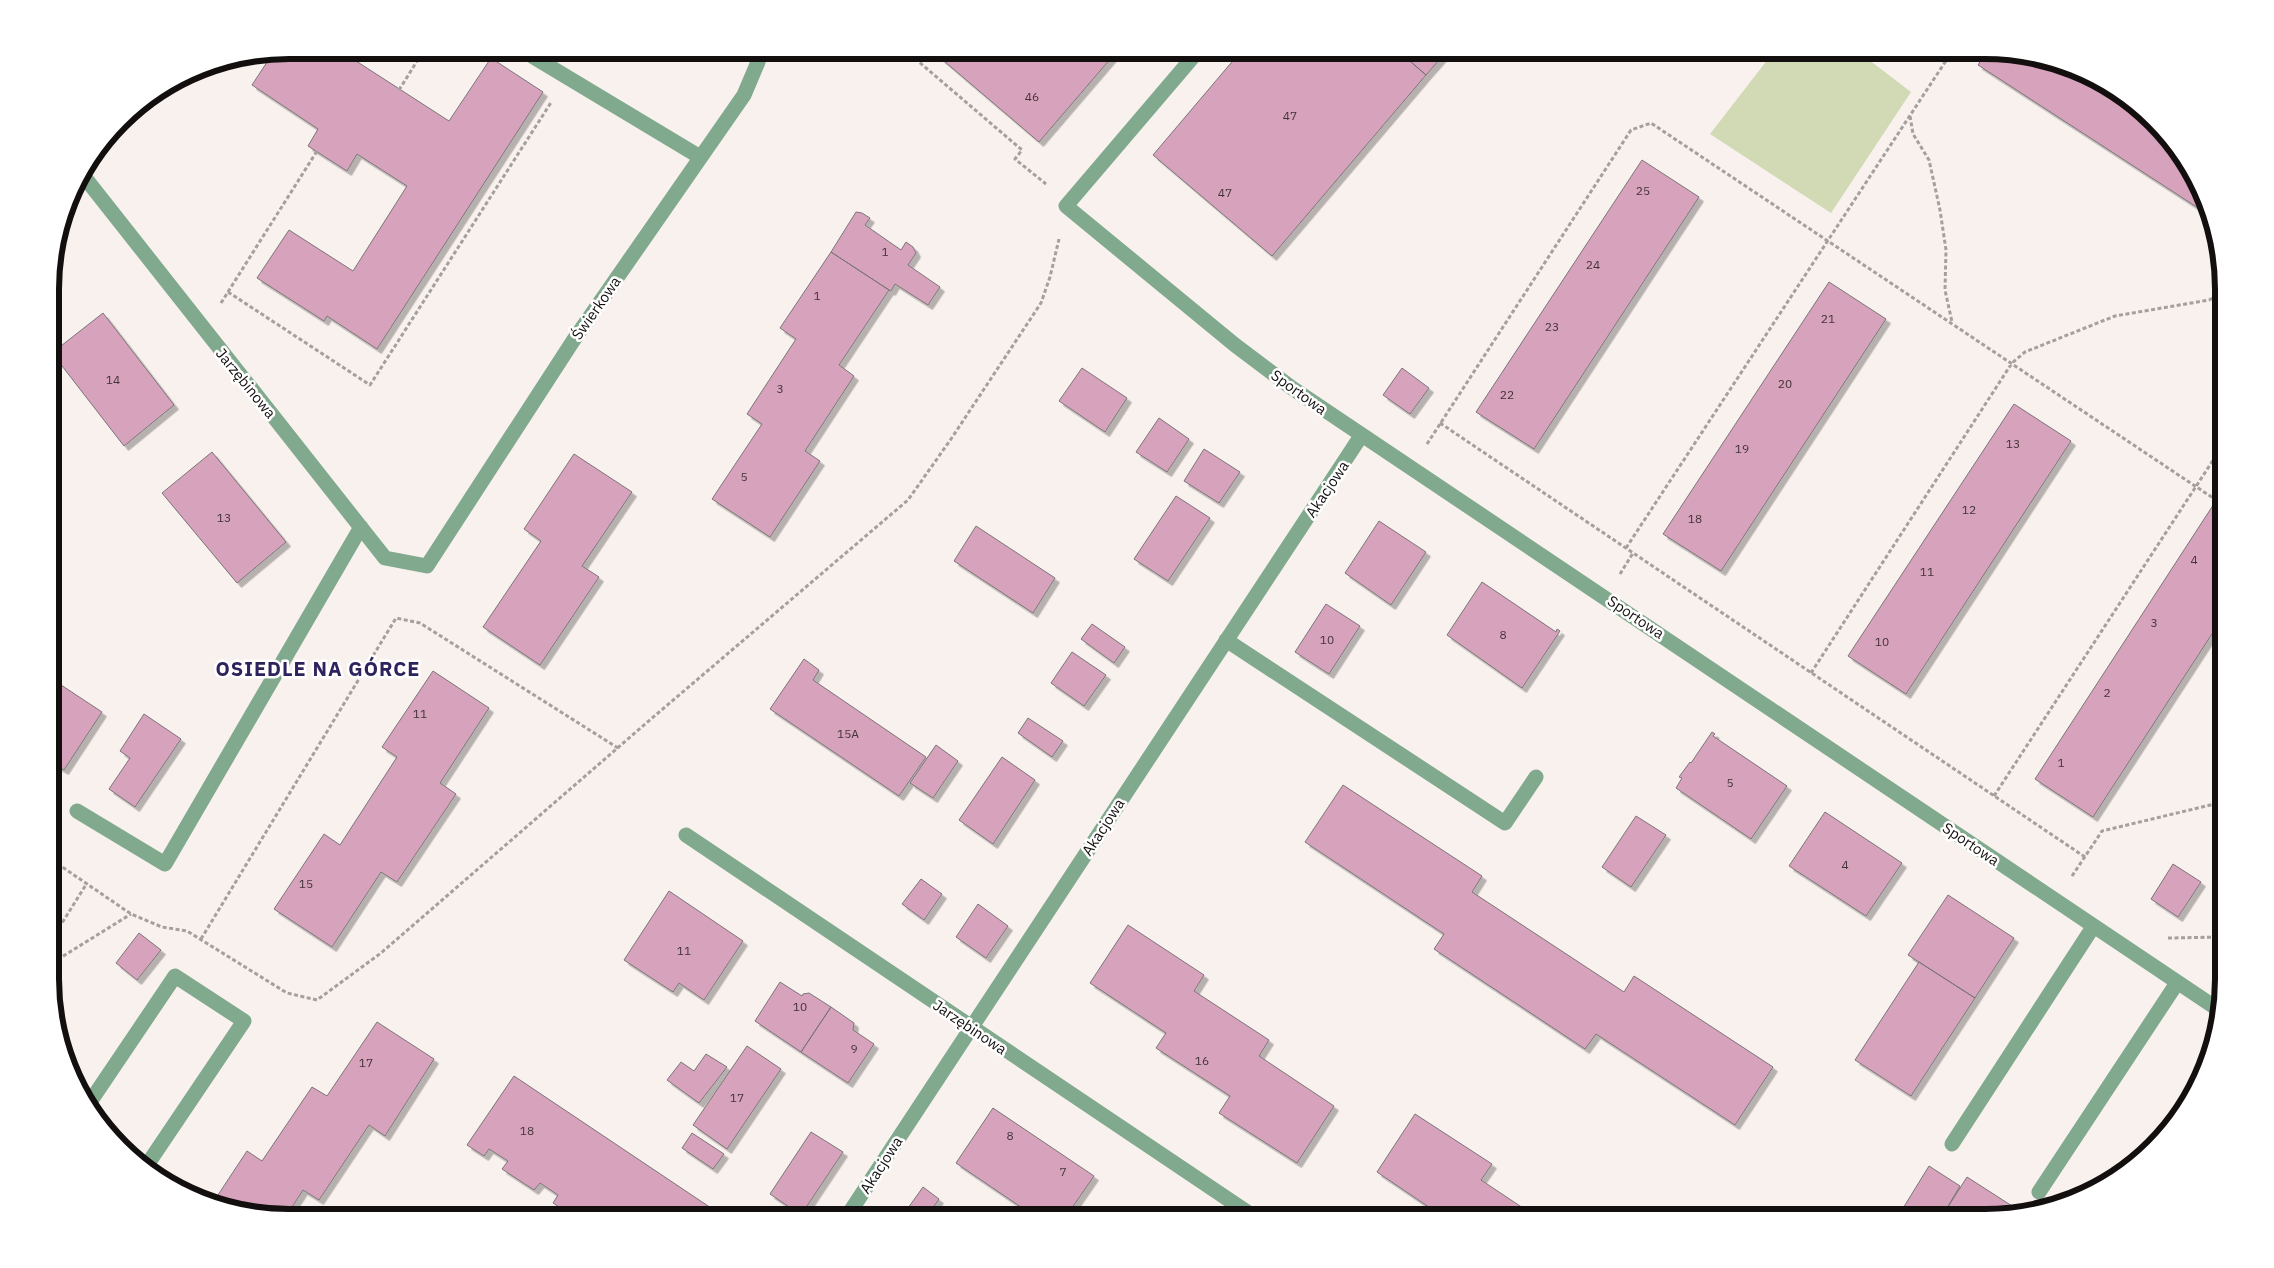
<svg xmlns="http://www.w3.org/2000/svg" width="2274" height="1268" font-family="'IBM Plex Sans',sans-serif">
	<defs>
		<filter id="shadow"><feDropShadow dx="4.5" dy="4.5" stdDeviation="0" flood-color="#0004"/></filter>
	</defs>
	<rect width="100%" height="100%" fill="#f8f1ee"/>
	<!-- green -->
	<path fill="#d1dab4" d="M1775 50H1856L1911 92 1831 213 1710 134Z"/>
	<!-- building -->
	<path fill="#d7a2bb" stroke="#7b7578" filter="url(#shadow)" d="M289 50H339L449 121 491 58 543 92 377 349 327 316 324 321 257 278 289 230 353 271 407 186 357 154 347 171 308 146 318 129 252 85 273 53Z
		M931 50H1118L1039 142Z
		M1242 50H1397L1426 75 1272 256 1153 155Z
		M1397 50H1448L1426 75Z
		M1517 50H1530L1524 56Z
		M1987 50 2047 58 2104 82 2184 156 2212 217 1978 65Z
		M1642 160 1699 197 1534 449 1476 412Z
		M856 212 862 213 870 218 865 225 901 250 906 242 913 247 916 253 908 265 940 287 928 305 895 284 891 291 889 290 831 252Z
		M831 252 889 290 839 365 854 376 805 451 820 461 770 537 712 499 762 424 747 414 796 339 780 328Z
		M1829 282 1886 319 1721 571 1663 534Z
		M103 313 174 405 124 446 52 353Z
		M1082 368 1127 398 1105 432 1059 401Z
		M1402 368 1429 388 1410 414 1383 395Z
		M2014 404 2071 441 1906 694 1848 656Z
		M1159 418 1189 439 1167 472 1136 452Z
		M1204 449 1240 472 1219 503 1184 481Z
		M212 452 286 542 237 583 162 493Z
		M574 454 632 492 582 566 599 577 540 665 483 627 541 541 524 529Z
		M2223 490V617L2093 817 2035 779Z
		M1176 496 1210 518 1168 581 1134 559Z
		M1379 521 1426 552 1391 605 1345 573Z
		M976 526 1055 578 1033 613 954 561Z
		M1482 582 1556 632 1557 629 1560 631 1522 688 1447 635Z
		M1326 604 1360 626 1329 674 1295 652Z
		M1092 624 1125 647 1114 663 1081 639Z
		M1072 652 1106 675 1084 706 1051 683Z
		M804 659 819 670 813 680 926 757 899 796 770 709Z
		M433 671 489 708 440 783 456 794 397 882 381 872 332 947 274 909 324 834 340 845 397 757 382 747Z
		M52 679 102 712 64 770 52 763Z
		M144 714 181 739 135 807 109 789 130 758 120 751Z
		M1028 718 1063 741 1052 757 1018 733Z
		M1712 732 1715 734 1713 736 1787 786 1751 839 1676 788 1682 778 1679 777 1690 762 1691 763Z
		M936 745 958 761 933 798 910 783Z
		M1002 757 1035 780 993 844 959 820Z
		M1343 785 1482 876 1472 892 1624 992 1634 976 1773 1067 1735 1125 1596 1034 1585 1049 1434 949 1444 934 1305 842Z
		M1825 812 1902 863 1866 916 1789 866Z
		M1636 816 1666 835 1631 887 1602 867Z
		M2173 864 2201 882 2178 917 2151 899Z
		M921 879 942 894 924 920 902 904Z
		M669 891 743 941 704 1000 679 983 673 992 624 960Z
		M1948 895 2014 938 1975 998 1908 955Z
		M978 904 1008 926 986 958 956 937Z
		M1128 925 1204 975 1194 991 1269 1040 1259 1056 1334 1106 1297 1163 1219 1113 1230 1096 1156 1048 1166 1033 1090 983Z
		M139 933 161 950 137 980 116 963Z
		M1919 962 1975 998 1911 1096 1855 1060Z
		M780 982 802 996 803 994 809 993 831 1007 801 1052 755 1021Z
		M831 1007 854 1023 853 1030 874 1044 848 1083 801 1052Z
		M377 1022 434 1059 385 1136 369 1125 319 1200 303 1190 285 1218 227 1210 212 1204 247 1151 262 1161 312 1087 327 1096Z
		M747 1046 781 1069 727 1149 693 1125Z
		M706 1054 727 1067 699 1103 667 1080 681 1062 694 1071Z
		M514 1076 726 1218H576L553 1203 558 1195 540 1183 534 1190 502 1169 508 1161 489 1149 484 1156 467 1145Z
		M993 1108 1094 1176 1065 1218H1037L956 1163Z
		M1415 1114 1492 1164 1481 1180 1538 1218H1445L1377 1172Z
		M811 1132 843 1152 801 1215 770 1194Z
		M692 1133 724 1154 713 1169 682 1148Z
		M1929 1166 1960 1186 1941 1218H1897Z
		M1967 1177 2023 1213 2000 1218H1941Z
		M923 1187 939 1199 926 1218H906L903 1215Z"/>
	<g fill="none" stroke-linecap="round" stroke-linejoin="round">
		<!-- path -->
		<path stroke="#a59f9d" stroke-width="3" stroke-dasharray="4 2.5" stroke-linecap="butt" d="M905 50 1022 150 1015 159 1046 184
			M399 90 424 50
			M1910 116 1913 134 1929 160 1940 210 1946 250 1945 290 1952 322
			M228 292 370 385 552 101
			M221 303 317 151
			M1440 423 2085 857
			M1427 444 1631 130 1651 123 2216 500
			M1626 548 1953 50
			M1620 574 1633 553
			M1811 673 2012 363 2025 352 2115 316 2209 300 2223 293
			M1994 796 2223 445
			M52 860 131 914 162 927 187 931 287 993 317 1000 381 953 651 719 908 500 951 439 1041 303 1050 277 1059 239
			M2072 876 2102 831 2223 802
			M2168 938 2223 937
			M52 939 87 883
			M201 939 396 618 420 623 618 748
			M52 963 131 914"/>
		<!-- minor -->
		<path stroke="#81a98e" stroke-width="15" d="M522 50 700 157
			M1199 50 1066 206 1235 345 1292 388 2219 1010
			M82 174 385 558 427 566 573 341 744 95 758 62 761 50
			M1226 640 1505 823 1536 777
			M77 811 165 864 361 527
			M686 835 1256 1218
			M88 1105 175 976 244 1021 147 1165
			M1952 1144 2093 927
			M2039 1192 2177 983
			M846 1218 1361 436"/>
	</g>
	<g text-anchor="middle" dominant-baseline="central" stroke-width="5" stroke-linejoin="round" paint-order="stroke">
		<!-- number labels -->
		<g font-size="12" fill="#433439">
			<text x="1032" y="96">46</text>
			<text x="1290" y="115">47</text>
			<text x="1643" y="190">25</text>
			<text x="1225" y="192">47</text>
			<text x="885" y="251">1</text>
			<text x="1593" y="264">24</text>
			<text x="817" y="295">1</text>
			<text x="1828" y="318">21</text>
			<text x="1552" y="326">23</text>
			<text x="113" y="379">14</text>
			<text x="1785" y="383">20</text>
			<text x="780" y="388">3</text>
			<text x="1507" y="394">22</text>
			<text x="2013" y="443">13</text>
			<text x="1742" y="448">19</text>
			<text x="744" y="476">5</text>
			<text x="1969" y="509">12</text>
			<text x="224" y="517">13</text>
			<text x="1695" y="518">18</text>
			<text x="2194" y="559">4</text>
			<text x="1927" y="571">11</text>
			<text x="2154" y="622">3</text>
			<text x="1503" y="634">8</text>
			<text x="1327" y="639">10</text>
			<text x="1882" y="641">10</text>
			<text x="2107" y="692">2</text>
			<text x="420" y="713">11</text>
			<text x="848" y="733">15A</text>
			<text x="2061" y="762">1</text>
			<text x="1730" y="782">5</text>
			<text x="1845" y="864">4</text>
			<text x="306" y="883">15</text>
			<text x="684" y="950">11</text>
			<text x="800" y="1006">10</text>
			<text x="854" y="1048">9</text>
			<text x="1202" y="1060">16</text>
			<text x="366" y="1062">17</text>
			<text x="737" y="1097">17</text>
			<text x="527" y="1130">18</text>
			<text x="1010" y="1135">8</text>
			<text x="1063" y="1171">7</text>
		</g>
		<!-- street labels -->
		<g font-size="15" fill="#120f0e" stroke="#fff">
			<text transform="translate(596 308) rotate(-55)">Świerkowa</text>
			<text transform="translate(246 383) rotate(51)">Jarzębinowa</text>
			<text transform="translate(1299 392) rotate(36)">Sportowa</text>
			<text transform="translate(1327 489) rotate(-56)">Akacjowa</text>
			<text transform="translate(1636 617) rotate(34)">Sportowa</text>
			<text transform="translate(1103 827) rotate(-57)">Akacjowa</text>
			<text transform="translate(1971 844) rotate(34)">Sportowa</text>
			<text transform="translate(970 1027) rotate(34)">Jarzębinowa</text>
			<text transform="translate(881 1165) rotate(-57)">Akacjowa</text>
		</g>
		<!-- district labels -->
		<g font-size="20" font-weight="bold" letter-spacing="1" fill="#2f235d" stroke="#fff">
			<text x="318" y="668">OSIEDLE NA GÓRCE</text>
		</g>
	</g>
	<!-- crop -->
	<path d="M0 0H2274V1268H0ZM289 59H1985A230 230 0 0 1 2215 289V979A230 230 0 0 1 1985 1209H289A230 230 0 0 1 59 979V289A230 230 0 0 1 289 59Z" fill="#fff" fill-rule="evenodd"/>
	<path fill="none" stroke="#120f0e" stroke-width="6" d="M289 59H1985A230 230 0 0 1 2215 289V979A230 230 0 0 1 1985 1209H289A230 230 0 0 1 59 979V289A230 230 0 0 1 289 59Z"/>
</svg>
